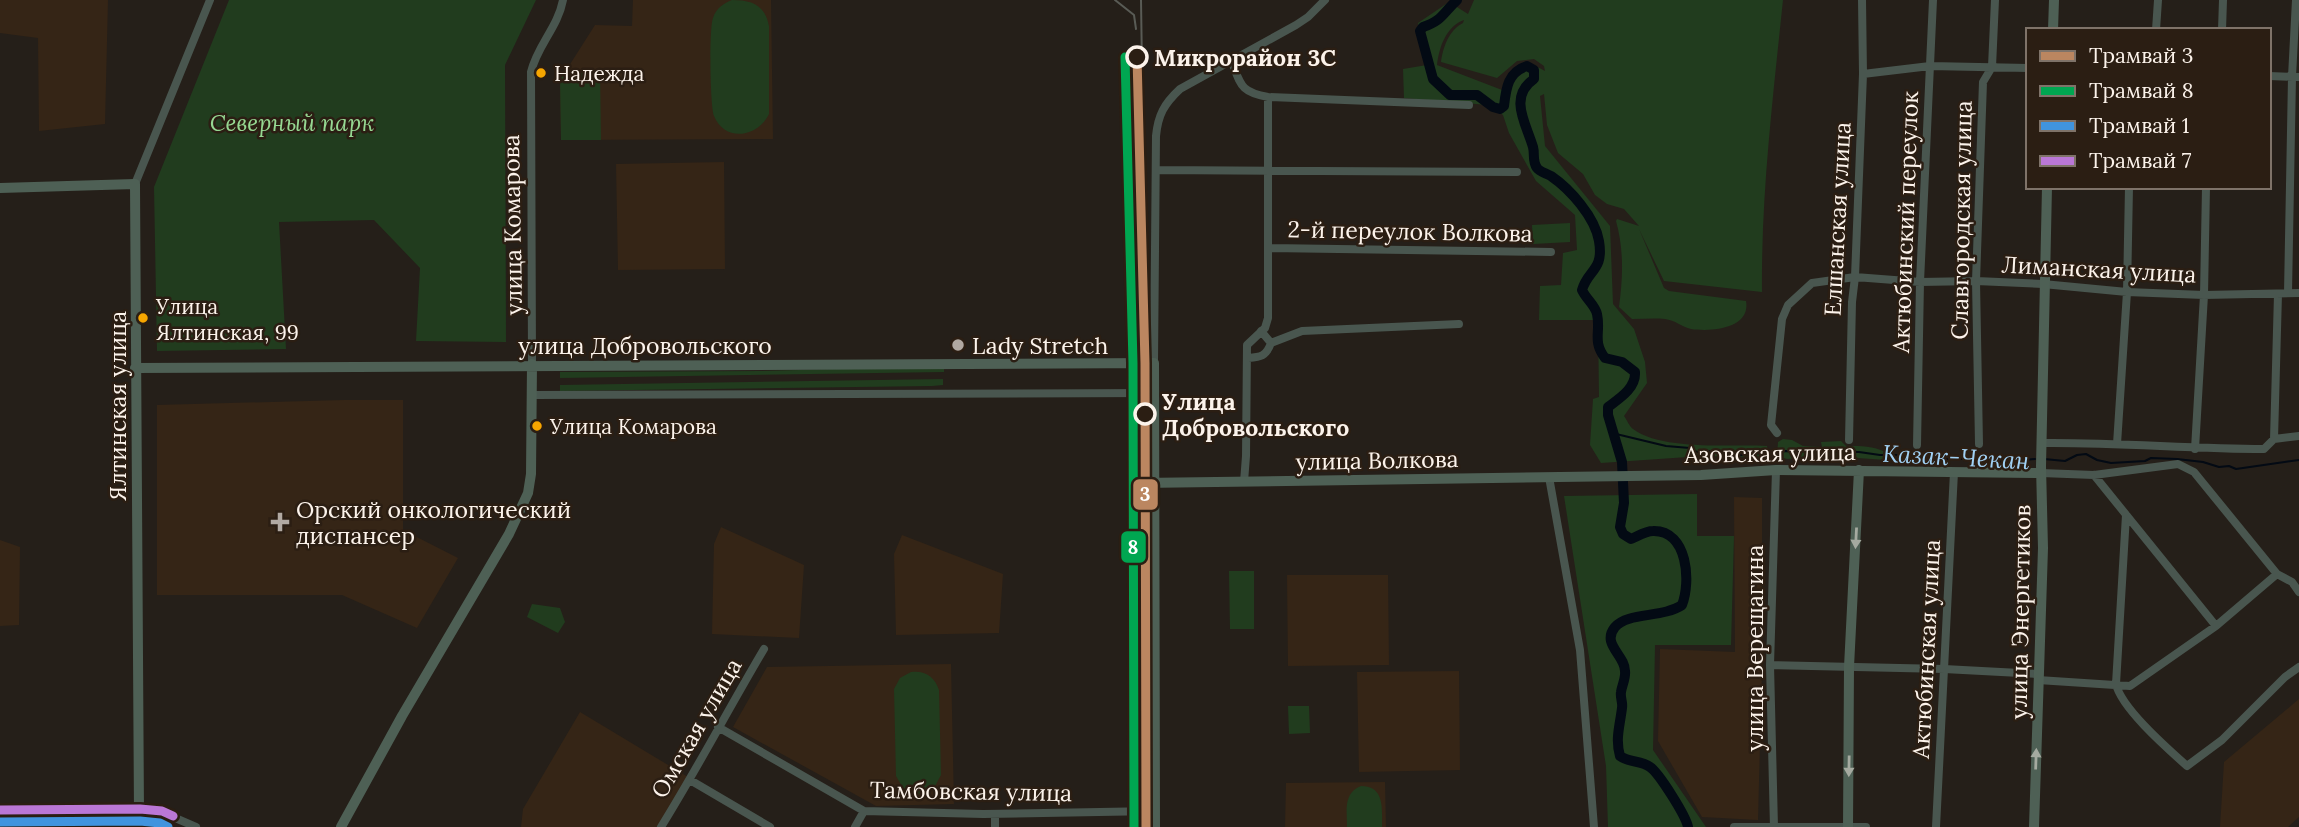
<svg xmlns="http://www.w3.org/2000/svg" width="2299" height="827" font-family="Lora,serif">
	<rect width="100%" height="100%" fill="#251f19"/>
	<!-- built -->
	<path fill="#352516" d="M0 0H108L105 124 39 131 38 38 0 33Z
		M633 0H771L773 139 561 140 560 80 595 25 632 26Z
		M724 162 725 269 618 270 616 164Z
		M344 400H403V530L458 558 417 628 342 595H157V405Z
		M1734 497 1762 498V668L1758 820 1702 817 1658 741 1660 649 1735 652Z
		M721 527 804 565 799 638 712 634 714 544Z
		M902 535 1003 574 999 633 896 635 894 554Z
		M0 540 20 547 19 625 0 626Z
		M1287 575H1388L1389 665 1288 666Z
		M951 664 954 804 876 806 733 727 767 667Z
		M1459 671 1460 770 1359 772 1357 672Z
		M2299 699V817L2288 827H2220L2224 762Z
		M580 712 688 777 658 827H521L523 809Z
		M1385 782 1386 827H1285L1286 783Z"/>
	<!-- green -->
	<path fill="#213c1e" fill-rule="evenodd" d="M229 0H536L505 65 506 342 416 341 420 268 374 220 279 222 286 349 157 351 154 187Z
		M732 0C752 0 765 5 769 26V114C758 137 725 143 714 116 710 106 709 28 713 18 716 8 724 3 732 0Z
		M1474 0H1783C1773 97 1761 195 1762 292L1664 281 1639 229 1664 288 1669 291 1746 301C1751 329 1711 332 1691 329 1682 327 1675 320 1665 319 1655 318 1643 319 1632 319L1619 307C1623 277 1624 250 1616 221L1617 219 1639 226 1624 209 1607 204 1595 195 1583 174 1558 153 1547 125 1544 94 1540 96 1545 146 1610 226 1613 304 1634 329 1645 362 1647 383 1624 416C1627 420 1629 426 1633 429 1663 451 1730 444 1767 446L1769 457 1702 456 1601 463 1590 445 1593 399 1599 397 1598 320H1539L1540 286 1561 285 1563 253 1577 250 1575 215 1536 181 1509 133 1503 115 1488 105 1404 98 1403 69 1427 65 1418 23 1449 2 1468 14ZM1464 20 1463 23C1449 30 1443 47 1441 62L1497 78 1517 61 1534 59 1544 66 1545 71 1532 64 1515 68 1502 90 1437 65C1439 48 1446 26 1464 20Z
		M566 70H600L601 140H561L560 80Z
		M1570 223V242L1533 244 1532 225Z
		M944 366V372L560 378V372L761 371Z
		M943 379V385L932 386 560 391V385Z
		M1783 439 1792 440 1803 446 1822 447 1821 442 1841 441 1847 447C1859 444 1882 447 1891 456L1886 460 1815 455 1788 459 1777 457 1778 442Z
		M1697 494V536H1734L1731 645H1655L1653 750 1706 827H1608L1606 766 1564 496Z
		M1229 571H1254V629H1230Z
		M532 604 560 608 565 622 558 633 527 617Z
		M911 672C925 670 935 677 939 690L941 775 934 788 918 794 903 788 896 776 894 689 900 678Z
		M1288 706H1309L1310 733 1289 734Z
		M1361 786C1385 786 1382 809 1382 827H1347C1347 811 1343 793 1361 786Z"/>
	<g fill="none" stroke-linecap="round" stroke-linejoin="round">
		<!-- stream -->
		<path stroke="#030a14" stroke-width="2" d="M1612 433 1666 446 1690 448 1697 452 1713 451 1740 455 1783 451 1859 452 1880 455H1927L1945 459H1978L2006 462 2035 459
			M2044 459 2065 461 2077 455 2086 454 2097 460 2111 463 2145 461 2151 458 2177 459 2203 462 2219 467 2229 466 2236 469 2299 460"/>
		<!-- river -->
		<path stroke="#030a14" stroke-width="10" d="M1457 0C1442 14 1443 20 1423 27L1420 31 1433 79 1450 95H1477L1493 107 1500 109 1504 106C1506 88 1508 72 1527 66L1534 70V79C1508 97 1526 123 1533 147 1535 154 1532 161 1537 168 1540 172 1546 173 1551 176 1570 189 1595 217 1599 241 1604 271 1588 269 1582 290 1586 299 1595 305 1597 314 1601 332 1592 341 1605 358L1622 362 1635 372C1636 388 1620 398 1608 407V415L1622 462 1624 503 1620 527 1623 534 1631 539C1638 536 1646 531 1653 531 1688 530 1691 582 1682 605 1663 618 1628 612 1615 627 1601 644 1625 655 1625 671 1626 678 1622 685 1621 692 1620 698 1623 702 1622 708 1620 725 1615 739 1620 756 1629 763 1641 760 1650 767 1659 773 1686 816 1688 827"/>
		<!-- minor -->
		<path stroke="#49564f" stroke-width="8" d="M2156 30 2158 0
			M2222 30 2223 0
			M1231 60C1241 85 1240 92 1268 97L1469 105
			M1863 74 1930 66 2028 68
			M2269 76 2299 77
			M1156 170 1517 172
			M135 184 210 0
			M1269 248 1551 252
			M2288 293 2292 77 2296 0
			M1271 343 1302 331 1459 324
			M1247 358C1260 357 1266 357 1271 343L1261 331
			M1154 363 1156 136C1158 115 1164 104 1180 89L1296 25 1308 17 1325 0
			M532 364 531 72C537 46 558 27 563 0
			M533 395 1154 393
			M1777 433 1771 425 1782 319 1788 305 1812 283 1855 277 1920 282 1976 281 2043 284 2127 292 2204 295 2299 293
			M2274 439 2278 294
			M1849 440 1852 302 1855 277 1863 74 1862 0
			M2042 443C2116 442 2190 449 2264 449L2274 439 2299 436
			M1979 444 1976 281 1983 82 1992 67 1995 0
			M2117 444 2127 292 2129 187
			M1917 445 1920 282 1933 0
			M2195 449 2204 295 2206 187
			M2041 473 2094 475 2178 464 2194 472 2277 574 2292 582 2299 592
			M2094 475 2216 626
			M1549 477 1580 650 1594 827
			M1244 482 1246 456 1247 345 1265 328 1268 318V97
			M2126 515 2116 684C2121 708 2168 749 2187 766L2222 740 2285 677 2299 667
			M1770 665 1944 669 2038 674
			M2038 680 2130 686 2216 626 2277 574
			M718 727 864 811 983 814 1155 811
			M690 780 770 827
			M995 814V827
			M0 815 166 814 196 827
			M661 827C697 769 729 708 764 649
			M855 827 864 811
			M1734 827H1866
			M1774 827 1770 665 1776 470
			M1936 827 1954 472"/>
		<!-- major -->
		<path stroke="#4e6055" stroke-width="10" d="M2053 30 2054 0
			M0 188 135 184 139 814 142 827
			M1140 363 1141 827
			M135 368 1154 363 1155 827
			M1141 483 1701 475 1776 470 2041 473
			M341 827 402 716 509 534 528 493 531 474 532 364
			M1848 827 1849 667 1859 470
			M2034 827 2043 548 2041 466 2047 187"/>
		<!-- tram -->
		<path stroke="#595b55" stroke-width="2" d="M1115 0 1134 15 1136 29
			M1141 0 1142 68"/>
		<defs>
			<path id="tram-1" d="M1137 57 1145 363 1146 827"/>
			<path id="tram-2" d="M1125 57 1133 363 1134 827"/>
			<path id="tram-3" d="M0 822 140 821 160 823 168 827"/>
			<path id="tram-4" d="M0 810 140 809 162 811 173 816"/>
		</defs>
		<!-- tram-1 casing -->
		<use href="#tram-1" stroke="#2b1e13" stroke-width="14"/>
		<!-- tram-2 casing -->
		<use href="#tram-2" stroke="#2b1e13" stroke-width="14"/>
		<!-- tram-3 casing -->
		<use href="#tram-3" stroke="#2b1e13" stroke-width="14"/>
		<!-- tram-4 casing -->
		<use href="#tram-4" stroke="#2b1e13" stroke-width="14"/>
		<!-- tram-1 -->
		<use href="#tram-1" stroke="#bb8660" stroke-width="9"/>
		<!-- tram-2 -->
		<use href="#tram-2" stroke="#00a651" stroke-width="9"/>
		<!-- tram-3 -->
		<use href="#tram-3" stroke="#4094de" stroke-width="9"/>
		<!-- tram-4 -->
		<use href="#tram-4" stroke="#ba77d6" stroke-width="9"/>
	</g>
	<!-- one-way arrows -->
	<defs><path id="oneway-solid" d="M-6-.8H1V-3.2L6.5 0L1 3.2V.8H-6Z" transform="scale(1.75)"/></defs>
	<g fill="#a5aaa0">
		<use href="#oneway-solid" transform="translate(1856 538) rotate(93)"/>
		<use href="#oneway-solid" transform="translate(2036 759) rotate(-88)"/>
		<use href="#oneway-solid" transform="translate(1849 766) rotate(91)"/>
	</g>
	<!-- markers -->
	<g fill="#2b1e13" stroke="#fcf3eb" stroke-width="3.5">
		<circle cx="1137" cy="57" r="10"/>
		<circle cx="1145" cy="414" r="10"/>
	</g>
	<g fill="#f7a600" stroke="#2b1e13" stroke-width="2.5">
		<circle cx="541" cy="73" r="6"/>
		<circle cx="143" cy="318" r="6"/>
		<circle cx="537" cy="426" r="6"/>
	</g>
	<g fill="#b1a9a2" stroke="#2b1e13" stroke-width="2.5">
		<circle cx="958" cy="345" r="7"/>
		<path d="M276.5 511.5h7v7h7v7h-7v7h-7v-7h-7v-7h7z"/>
	</g>
	<g text-anchor="middle" dominant-baseline="central" stroke-width="5" stroke-linejoin="round" paint-order="stroke">
		<!-- bus labels -->
		<g font-size="21" fill="#fcf3eb" stroke="#2b1e13" text-anchor="start">
			<text x="554" y="73">Надежда</text>
			<text x="156" y="306">Улица<tspan x="156" dy="26">Ялтинская, 99</tspan></text>
			<text x="550" y="426">Улица Комарова</text>
		</g>
		<!-- stop labels -->
		<g font-size="23" font-weight="bold" fill="#fcf3eb" stroke="#2b1e13" text-anchor="start">
			<text x="1154" y="57">Микрорайон 3С</text>
			<text x="1162" y="401">Улица<tspan x="1162" dy="26">Добровольского</tspan></text>
		</g>
		<!-- park labels -->
		<g font-size="23" font-style="italic" fill="#96d892" stroke="#2b1e13">
			<text x="292" y="122">Северный парк</text>
		</g>
		<!-- street labels -->
		<g font-size="23" fill="#fcf3eb" stroke="#2b1e13">
			<text transform="translate(1837 219) rotate(-87)">Елшанская улица</text>
			<text transform="translate(1961 220) rotate(-89)">Славгородская улица</text>
			<text transform="translate(1905 222) rotate(-88)">Актюбинский переулок</text>
			<text transform="translate(512 225) rotate(-91)">улица Комарова</text>
			<text transform="translate(1410 231) rotate(1)">2-й переулок Волкова</text>
			<text transform="translate(2099 269) rotate(3)">Лиманская улица</text>
			<text x="645" y="345">улица Добровольского</text>
			<text transform="translate(117 406) rotate(-90)">Ялтинская улица</text>
			<text transform="translate(1770 453) rotate(-1)">Азовская улица</text>
			<text transform="translate(1377 460) rotate(-1)">улица Волкова</text>
			<text transform="translate(2020 612) rotate(-89)">улица Энергетиков</text>
			<text transform="translate(1754 648) rotate(-90)">улица Верещагина</text>
			<text transform="translate(1926 649) rotate(-87)">Актюбинская улица</text>
			<text transform="translate(696 728) rotate(-60)">Омская улица</text>
			<text transform="translate(971 791) rotate(1)">Тамбовская улица</text>
		</g>
		<!-- poi labels -->
		<g font-size="23" fill="#fcf3eb" stroke="#2b1e13" text-anchor="start">
			<text x="972" y="345">Lady Stretch</text>
			<text x="296" y="509">Орский онкологический<tspan x="296" dy="26">диспансер</tspan></text>
		</g>
		<!-- water labels -->
		<g font-size="24" font-style="italic" fill="#a1d1f4" stroke="#2b1e13">
			<text transform="translate(1956 457) rotate(3)">Казак-Чекан</text>
		</g>
	</g>
	<g stroke="#2b1e13" stroke-width="2.5">
		<rect x="1132" y="478" width="27" height="33" rx="7" fill="#bb8660"/>
		<rect x="1120" y="530" width="27" height="34" rx="7" fill="#00a651"/>
	</g>
	<g font-size="19" text-anchor="middle" font-weight="bold" fill="#fff">
		<text x="1145" y="501">3</text>
		<text x="1133" y="554">8</text>
	</g>
	<!-- legend -->
	<rect x="2026" y="28" width="245" height="161" fill="#2b1e13" stroke="#7f7369" stroke-width="2"/>
	<rect x="2040" y="51" width="35" height="10" fill="#bb8660" stroke="#7f7369" stroke-width="2"/>
	<text x="2089" y="63" font-size="21" fill="#fcf3eb">Трамвай 3</text>
	<rect x="2040" y="86" width="35" height="10" fill="#00a651" stroke="#7f7369" stroke-width="2"/>
	<text x="2089" y="98" font-size="21" fill="#fcf3eb">Трамвай 8</text>
	<rect x="2040" y="121" width="35" height="10" fill="#4094de" stroke="#7f7369" stroke-width="2"/>
	<text x="2089" y="133" font-size="21" fill="#fcf3eb">Трамвай 1</text>
	<rect x="2040" y="156" width="35" height="10" fill="#ba77d6" stroke="#7f7369" stroke-width="2"/>
	<text x="2089" y="168" font-size="21" fill="#fcf3eb">Трамвай 7</text>
</svg>
